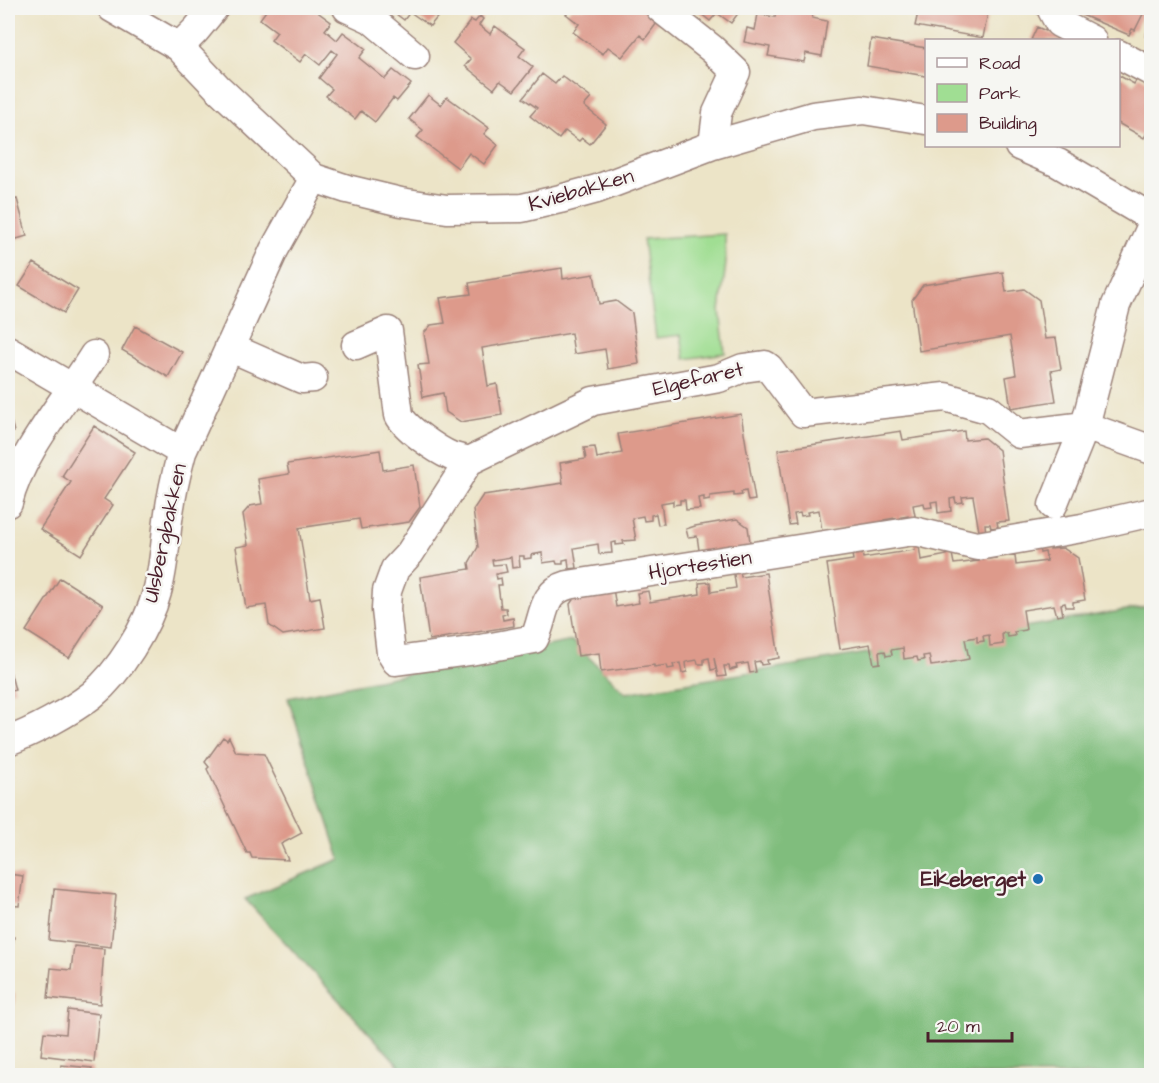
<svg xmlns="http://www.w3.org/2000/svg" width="1159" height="1083" font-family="'Architects Daughter',sans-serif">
	<rect width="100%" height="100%" fill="#f6f6f2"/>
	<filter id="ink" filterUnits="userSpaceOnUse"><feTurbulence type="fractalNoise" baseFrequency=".0167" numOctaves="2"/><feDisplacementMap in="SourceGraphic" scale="12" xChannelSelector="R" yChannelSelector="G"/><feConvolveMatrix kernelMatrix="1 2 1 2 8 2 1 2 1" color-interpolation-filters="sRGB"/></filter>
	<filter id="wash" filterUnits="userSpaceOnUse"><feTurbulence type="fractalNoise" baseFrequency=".008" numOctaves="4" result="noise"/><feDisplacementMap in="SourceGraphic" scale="24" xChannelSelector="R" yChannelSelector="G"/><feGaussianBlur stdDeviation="1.35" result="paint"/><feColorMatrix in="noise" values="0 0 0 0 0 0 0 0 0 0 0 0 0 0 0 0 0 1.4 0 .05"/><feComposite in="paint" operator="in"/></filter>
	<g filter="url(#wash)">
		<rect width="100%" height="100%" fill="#ece4c7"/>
		<!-- green -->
		<path fill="#a0de93" stroke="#757e5f" stroke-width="1.5" d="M725 234 726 263 720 311 725 353 685 359 681 335 656 338 643 239Z"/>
		<!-- forest -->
		<path fill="#80bd7d" stroke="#656e54" stroke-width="1.5" d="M1151 606V1075H408L245 899 340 859 288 698 572 641 626 693Z"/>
		<g id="blocks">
			<!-- building -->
			<path fill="#dd9a8b" d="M268 8H312L331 22 325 30 337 40 343 32 366 49 359 58 385 79 393 70 411 84 397 101 393 98 375 122 361 111 355 119 326 96 332 89 319 78 337 54 332 50 320 65 306 54 300 62 271 40 277 32 260 19Z
				M388 8H445L430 26 410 12 404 20Z
				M571 8H644L660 19 645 39 640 35 622 57 608 47 603 54 573 32 579 24 566 14Z
				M694 8H742L731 23 717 13 710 21Z
				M776 8 813 13 812 18 827 21 822 56 806 53 804 62 768 56 770 47 744 42 747 28 755 30 758 14 775 17Z
				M919 8H965L988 12 983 38 915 26Z
				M1075 8H1146L1135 30 1132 29 1129 35 1082 15 1083 12Z
				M480 16 483 19 479 25 490 34 495 26 525 48 519 56 533 67 514 91 500 81 494 89 465 66 471 59 453 43 471 20 475 22Z
				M1152 23V39L1145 36Z
				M1037 27 1066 40H1031Z
				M871 39 926 48V76L867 66Z
				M542 74 555 84 562 76 591 98 584 106 606 124 590 144 582 138 579 141 565 131 559 139 530 116 537 108 523 98Z
				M1118 75 1134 84 1139 76 1152 83V130L1149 129 1144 138 1118 123Z
				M428 95 441 105 447 97 489 128 484 134 498 145 484 164 469 153 458 168 417 137 423 130 409 119Z
				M17 199 27 236 13 240 15 251 8 253V201Z
				M34 263 78 290 64 313 19 286Z
				M562 268 563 279 594 274 599 304 616 301 632 313 639 364 608 369 605 349 574 354 571 333 482 348 488 386 497 384 502 415 461 422 446 412 443 393 423 397 418 365 429 364 424 333 431 325 445 323 440 298 471 294 469 283Z
				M1003 272 1006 292 1024 289 1039 300 1045 339 1056 338 1061 369 1051 371 1056 401 1011 408 1006 377 1016 375 1010 336 919 351 912 300 923 285Z
				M135 326 182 352 168 377 122 350Z
				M8 409 14 432 8 433Z
				M741 414 755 500 748 501 746 491 741 492 742 495 734 496V493L710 496V500L704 501V497L698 498 700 509 686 510 685 500H680V504L673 505V501L661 503 664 524 658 525 656 514 651 515V520L644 521 643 516 632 518 636 540 623 541 624 544 616 545V542L611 543 612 553 599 554 598 544 574 548 577 568 569 569 568 559 563 560V564H557L556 561 543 563 542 553 531 555V558L524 559V556H519L520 567 512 568 511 557 492 560 493 565 505 564 507 572 496 574 497 579 501 578 502 585H498L501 608H506L507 614 502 615 503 620 513 618 514 626 429 640 420 577 470 569 469 563 478 547 473 510 483 495 563 483 560 463 586 459 584 448 595 447 597 458 622 453 618 434Z
				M94 426 135 452 104 499 113 505 81 555 40 529 71 482 62 476Z
				M901 431 903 440 964 431 965 440 984 438 999 450 1009 521 997 522 998 527 991 528 990 524H985L986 536 980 537 973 496 962 497 963 502 956 503 955 498 950 499 951 511 938 513 937 501 931 502 932 507 925 508 924 503 913 505 917 526 910 527 908 516 901 517 902 521 896 522V518L884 520V522L822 531 819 510 807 512 808 515 801 516 800 513 794 514 796 524 789 525 778 450Z
				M380 450 383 470 414 465 420 507 409 522 361 529 359 519 299 528 310 599 320 597 325 628 283 635 269 625 266 605 246 608 236 547 248 545 243 514 250 506 262 504 258 479 289 474 287 464Z
				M737 519 748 527 751 549 700 557 697 536 688 537 686 529 695 526Z
				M918 539 921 560 947 555 945 545 950 544 954 564 979 561 977 550 987 548 989 559 1015 555 1016 565 1047 561 1045 552 1040 553 1038 541 1049 540 1050 549 1063 548 1078 558 1085 600 1073 602V607H1066L1065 603 1061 604 1063 615 1057 616 1054 605 1023 610 1026 630 1014 632 1015 636 1008 637 1007 633H1002L1003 644 990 646 989 635 983 636 984 641 977 642V637L965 639 969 659 938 665 931 666 929 655 923 656 924 660 918 661 917 657 904 659 903 648 891 650 892 655 886 656 885 651 879 652 880 663 874 664 870 644 840 649 827 564 853 560 851 549 861 548 863 558 915 550 913 540Z
				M739 567 741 577 766 573 779 658 767 660 768 664 761 665 760 661 754 662 756 672 750 673 748 663 736 665 737 668 730 670 729 666H724L726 676 718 677 714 658 716 669 711 670 709 658 704 659V664H698L697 660 686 662 687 672 682 673 680 663 673 664 674 668 668 669 667 665 654 667V665L601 672 599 653 578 656 570 604 578 593 613 588 616 607 639 603 637 593 648 591 650 602 700 594 699 583 710 582 711 592 736 588 733 568Z
				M60 578 103 605 69 658 26 631Z
				M8 663 15 690 8 692Z
				M223 737 227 740 229 737 236 752 264 754 302 833 281 844 288 860 252 858 250 853H247L207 769 209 767 205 762Z
				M8 874 23 876 19 906 8 905Z
				M54 889 116 895 111 947 49 940Z
				M8 937H14L11 963H8Z
				M74 946 104 949 100 1004 48 998 51 968 71 970Z
				M8 993 15 994 12 1024 8 1023Z
				M68 1010 99 1014 94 1062 41 1055 44 1032 66 1034Z
				M61 1065 92 1068 91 1076H60Z"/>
		</g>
	</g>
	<g filter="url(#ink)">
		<use href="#blocks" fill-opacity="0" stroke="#9b8279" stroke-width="1.5"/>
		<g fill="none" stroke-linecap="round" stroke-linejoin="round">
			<defs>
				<path id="street" d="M112 8 179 47 217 87 314 178 347 189 401 202 447 209 522 208 560 199 597 189 713 145 813 116 863 110 926 120
					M347 8 371 19 415 56
					M660 8 712 49 736 72 717 113 713 145
					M1053 8 1052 10 1059 23 1092 40
					M179 47 196 30 214 8
					M1118 54 1152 72
					M1019 146 1058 163 1152 218
					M356 345 388 331 399 415C405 428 437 450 451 456 457 458 463 459 469 461L593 401 719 378 743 368 765 365 769 368 803 413 945 397 988 409 1019 434 1085 426 1152 450
					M229 347 302 379 313 378
					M8 350 182 452
					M469 461 410 553 395 569 387 591 386 610 391 653 396 661 470 651 534 639C545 619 540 593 568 585L914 531 977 546 1082 528 1152 512
					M8 503C20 453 66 400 94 355
					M1053 505 1085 426 1116 305 1152 225
					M8 741C33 732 70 712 92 695 119 673 148 626 157 592 164 568 165 544 168 520 171 497 176 474 182 452L274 250 314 178"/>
			</defs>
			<!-- street casing -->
			<use href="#street" stroke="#9b8279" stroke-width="31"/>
			<!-- street -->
			<use href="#street" stroke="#fff" stroke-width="28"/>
		</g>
	</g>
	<!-- markers -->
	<circle fill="#1f6fb2" stroke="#f6f6f2" stroke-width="2" cx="1038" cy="879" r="6"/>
	<g text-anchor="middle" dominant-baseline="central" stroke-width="5" stroke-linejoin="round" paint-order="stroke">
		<!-- street labels -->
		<g font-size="21" fill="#4a1f2b" stroke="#f6f6f2">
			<text transform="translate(581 190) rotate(-16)">Kviebakken</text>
			<text transform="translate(698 379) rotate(-13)">Elgefaret</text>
			<text transform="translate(165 533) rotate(-78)">Ulsbergbakken</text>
			<text transform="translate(700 565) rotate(-9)">Hjortestien</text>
		</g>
		<!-- poi labels -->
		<g font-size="21" font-weight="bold" fill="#4a1f2b" stroke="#f6f6f2" text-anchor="end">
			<text x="1026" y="879">Eikeberget</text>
		</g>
	</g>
	<!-- margin -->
	<rect width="1159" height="1083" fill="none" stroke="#f6f6f2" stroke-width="30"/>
	<!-- legend -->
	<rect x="925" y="39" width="195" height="108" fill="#f6f6f2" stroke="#b1a0a2" stroke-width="1.5"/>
	<rect x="937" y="58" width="30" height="9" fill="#ffffff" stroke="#b1a0a2" stroke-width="1.5"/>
	<text x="979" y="69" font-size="18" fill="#4a1f2b">Road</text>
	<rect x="937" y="84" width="30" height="18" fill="#a0de93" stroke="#b1a0a2" stroke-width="1.5"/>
	<text x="979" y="99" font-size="18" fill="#4a1f2b">Park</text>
	<rect x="937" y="114" width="30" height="18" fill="#dd9a8b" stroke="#b1a0a2" stroke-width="1.5"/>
	<text x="979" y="129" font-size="18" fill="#4a1f2b">Building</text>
	<!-- scale -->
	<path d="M928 1032v9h84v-9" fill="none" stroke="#4a1f2b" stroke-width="3"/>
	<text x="937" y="1032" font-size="18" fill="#4a1f2b" stroke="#f6f6f2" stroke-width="4.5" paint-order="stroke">20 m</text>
</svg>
